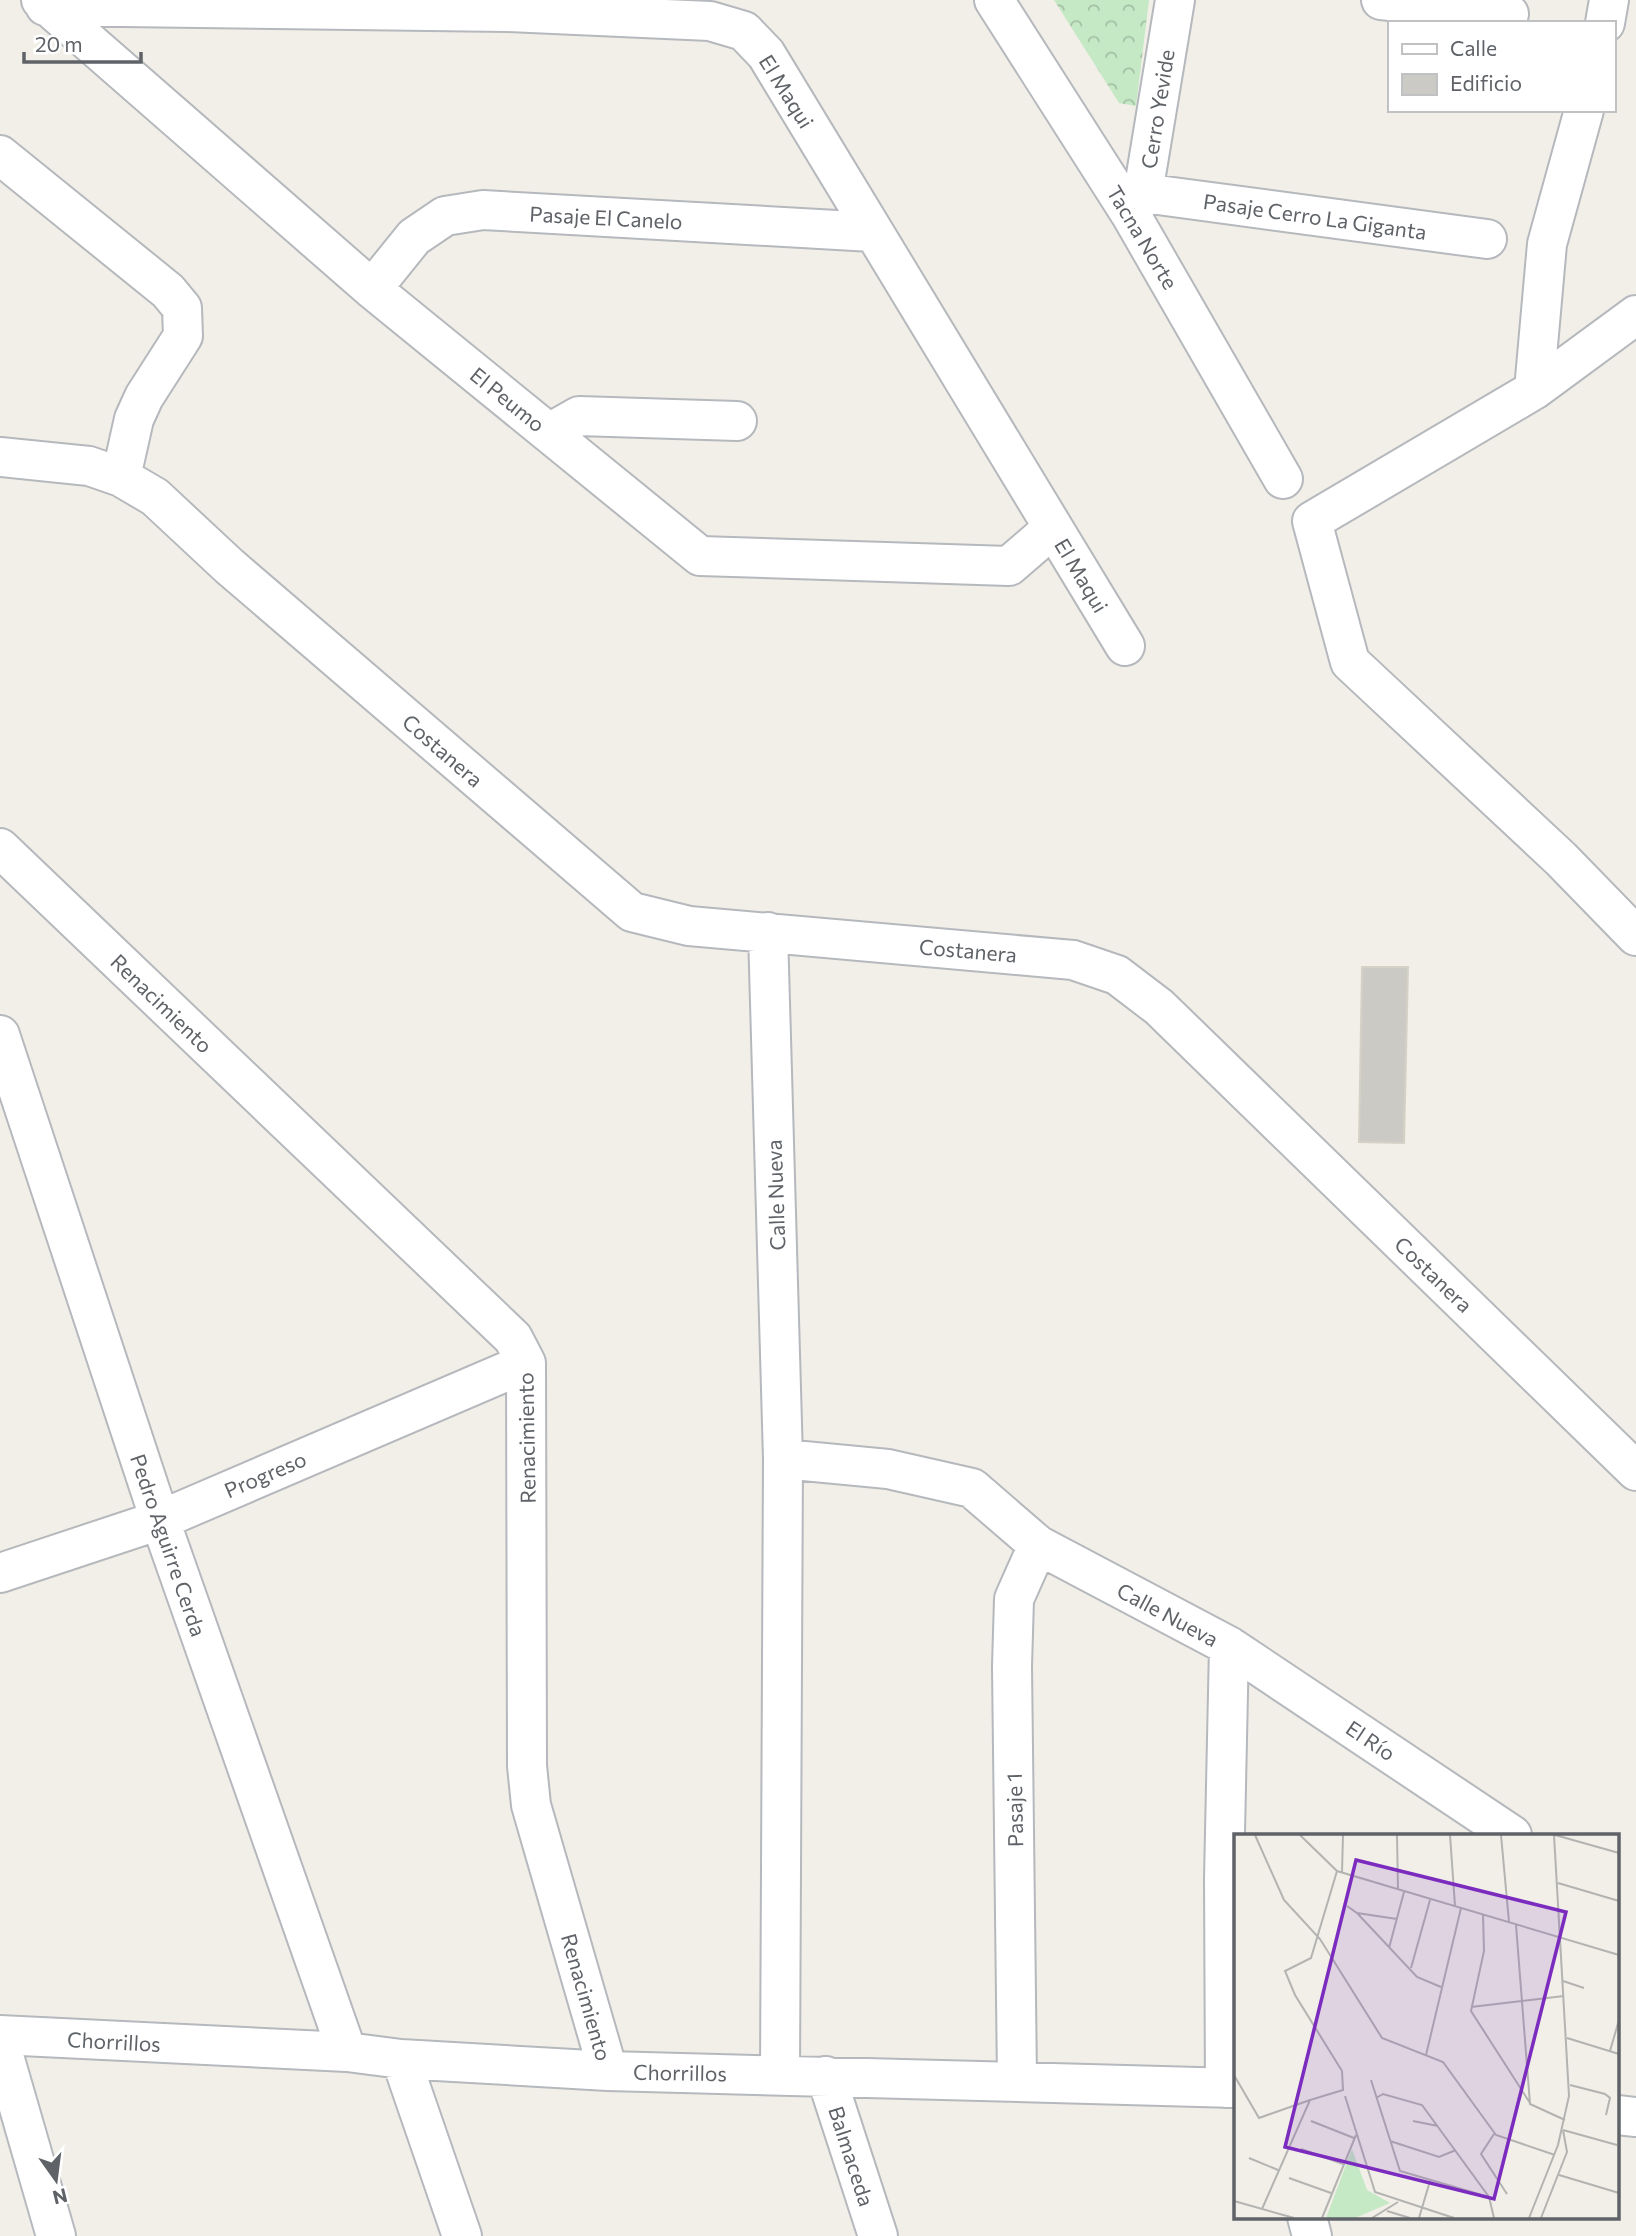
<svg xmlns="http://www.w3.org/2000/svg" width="1636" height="2236" font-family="Commissioner,sans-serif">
	<defs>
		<pattern id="park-crowns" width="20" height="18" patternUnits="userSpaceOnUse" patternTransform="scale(1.75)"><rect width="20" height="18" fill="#c5e8c5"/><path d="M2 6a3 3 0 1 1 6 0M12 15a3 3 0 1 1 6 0" fill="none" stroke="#a3c0a4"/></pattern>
	</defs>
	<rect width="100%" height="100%" fill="#f1efe8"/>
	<!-- park -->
	<path fill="url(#park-crowns)" d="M1054 0H1149L1136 106 1119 103Z"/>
	<!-- building -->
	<path fill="#cccac5" stroke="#d6d1c6" stroke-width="2" d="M1362 967H1408L1404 1143 1359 1142Z"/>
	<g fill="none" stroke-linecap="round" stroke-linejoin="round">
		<defs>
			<path id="street" d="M41 0 372 289 700 556 1009 566 1053 528
				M994 0 1131 215 1283 479
				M1381 0 1509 14
				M45 6 507 12 710 21 744 31 766 54 1125 646
				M1605 23 1609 0
				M1584 110 1547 244 1534 390 1312 521 1350 662 1561 859 1636 936
				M0 155 168 291 182 308 183 336 144 397 134 419 121 477
				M1143 193 1487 239
				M1131 215 1143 193 1175 0
				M372 289 414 237 445 216 483 210 872 232
				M1534 390 1636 315
				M549 433 579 416 737 421
				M0 457 89 466 121 477 155 497 229 566 632 912 689 926 1073 960 1117 975 1159 1007 1636 1471
				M0 848 513 1338 526 1363 527 1766 531 1805 608 2071
				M768 932 783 1459 780 2074
				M0 1035 160 1520 347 2052
				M783 1459 888 1469 972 1488 1038 1545 1229 1646 1512 1835
				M0 1573 160 1520 526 1363
				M0 2035 347 2052 401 2059 608 2071 1235 2088
				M401 2059 462 2236
				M826 2076 878 2236
				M1017 2080 1012 1666 1014 1599 1038 1545
				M1225 2088 1224 1879 1229 1646
				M1617 2115 1636 2117
				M1307 2217 1312 2236"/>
			<path id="secondary" d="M0 2042 56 2236"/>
		</defs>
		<!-- street casing -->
		<use href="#street" stroke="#b5b8bc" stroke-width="42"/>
		<!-- secondary casing -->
		<use href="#secondary" stroke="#b6babf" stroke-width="42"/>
		<!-- street -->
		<use href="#street" stroke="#fff" stroke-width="38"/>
		<!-- secondary -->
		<use href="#secondary" stroke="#fff" stroke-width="38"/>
	</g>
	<g text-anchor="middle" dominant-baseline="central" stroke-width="5" stroke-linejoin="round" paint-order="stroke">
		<!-- street labels -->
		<g font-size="21" fill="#5f6368" stroke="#fff">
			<text transform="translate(787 91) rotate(58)">El Maqui</text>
			<text transform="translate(1157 109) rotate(-81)">Cerro Yevide</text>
			<text transform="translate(1315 216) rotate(8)">Pasaje Cerro La Giganta</text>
			<text transform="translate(606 217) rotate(3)">Pasaje El Canelo</text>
			<text transform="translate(1143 237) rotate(59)">Tacna Norte</text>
			<text transform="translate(508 399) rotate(39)">El Peumo</text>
			<text transform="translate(1082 575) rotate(59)">El Maqui</text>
			<text transform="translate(443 750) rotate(41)">Costanera</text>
			<text transform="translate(968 950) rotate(5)">Costanera</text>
			<text transform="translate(162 1003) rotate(44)">Renacimiento</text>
			<text transform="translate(775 1195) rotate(-92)">Calle Nueva</text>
			<text transform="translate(1434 1274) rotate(44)">Costanera</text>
			<text transform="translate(526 1438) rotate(-91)">Renacimiento</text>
			<text transform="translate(265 1474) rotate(-23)">Progreso</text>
			<text transform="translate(169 1545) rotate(71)">Pedro Aguirre Cerda</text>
			<text transform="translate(1168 1614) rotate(28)">Calle Nueva</text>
			<text transform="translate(1371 1740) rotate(34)">El Río</text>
			<text transform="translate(1014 1810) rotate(-91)">Pasaje 1</text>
			<text transform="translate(587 1997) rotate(74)">Renacimiento</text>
			<text transform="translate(114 2041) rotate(3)">Chorrillos</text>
			<text transform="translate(680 2072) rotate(1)">Chorrillos</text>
			<text transform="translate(852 2156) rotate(72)">Balmaceda</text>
		</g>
	</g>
	<!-- overview -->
	<g transform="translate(1234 1834)">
		<rect width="385" height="385" fill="#f1efe8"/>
		<path d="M118 315 133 356 156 369 121 384H92Z" fill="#c5e8c5"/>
		<path fill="none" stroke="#b3b3b1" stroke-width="2" d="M21 1 50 66 86 105 148 204 209 228 262 301 321 321M66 1 103 37 385 121M163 1 164 56M216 1 221 72M267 1 275 88M321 1 385 19M108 38 109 1M324 49 385 67M113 72 123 79 163 85M123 79 183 143 207 153M249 80 250 117 237 177 296 269M282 91 296 270 331 286M155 114 170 58M177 134 196 66M329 147 350 154M237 173 330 162M333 204 385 220M376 217 385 186M192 221 227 74M0 241 25 284 76 266M137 246 166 337 255 363M336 251 371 260 376 264 372 281M111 262 141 358 220 384M142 264 149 260 188 271 255 363 260 384M77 287 120 304M179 287 204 292M329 296 383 311M260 300 247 320 273 360M156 307 205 323 222 316M67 315 109 330M15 324 44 336M325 341 385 359M55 344 97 359M0 367 60 384M28 375 76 266 109 256 108 237 61 161 51 137 77 124 103 37M153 377 176 384M88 384 122 301M138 384 164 368M185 384 196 347M295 384 324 311 335 262 320 1M307 384 333 318 329 296"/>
		<path fill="#7b2cbf" fill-opacity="0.15" stroke="#7b2cbf" stroke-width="3.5" d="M122 26 332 78 260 365 51 313Z"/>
		<rect width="385" height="385" fill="none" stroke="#5f6368" stroke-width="3.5"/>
	</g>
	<!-- legend -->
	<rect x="1388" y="21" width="228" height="91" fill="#ffffff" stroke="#bfc1c3" stroke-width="2"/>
	<rect x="1402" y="44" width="35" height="10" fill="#ffffff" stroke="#bfc1c3" stroke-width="2"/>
	<text x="1450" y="56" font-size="21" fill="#5f6368">Calle</text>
	<rect x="1402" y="74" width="35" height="21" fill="#cccac5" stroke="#bfc1c3" stroke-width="2"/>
	<text x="1450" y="91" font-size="21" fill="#5f6368">Edificio</text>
	<!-- north arrow -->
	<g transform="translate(56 2180) rotate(166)" stroke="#ffffff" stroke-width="5" paint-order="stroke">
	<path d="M0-5L12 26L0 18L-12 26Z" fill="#5f6368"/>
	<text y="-10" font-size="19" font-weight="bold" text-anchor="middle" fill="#5f6368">N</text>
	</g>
	<!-- scale -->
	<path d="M24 52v10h117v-10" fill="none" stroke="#5f6368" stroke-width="3.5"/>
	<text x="35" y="52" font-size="21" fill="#5f6368" stroke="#ffffff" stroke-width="5" paint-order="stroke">20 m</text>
</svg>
